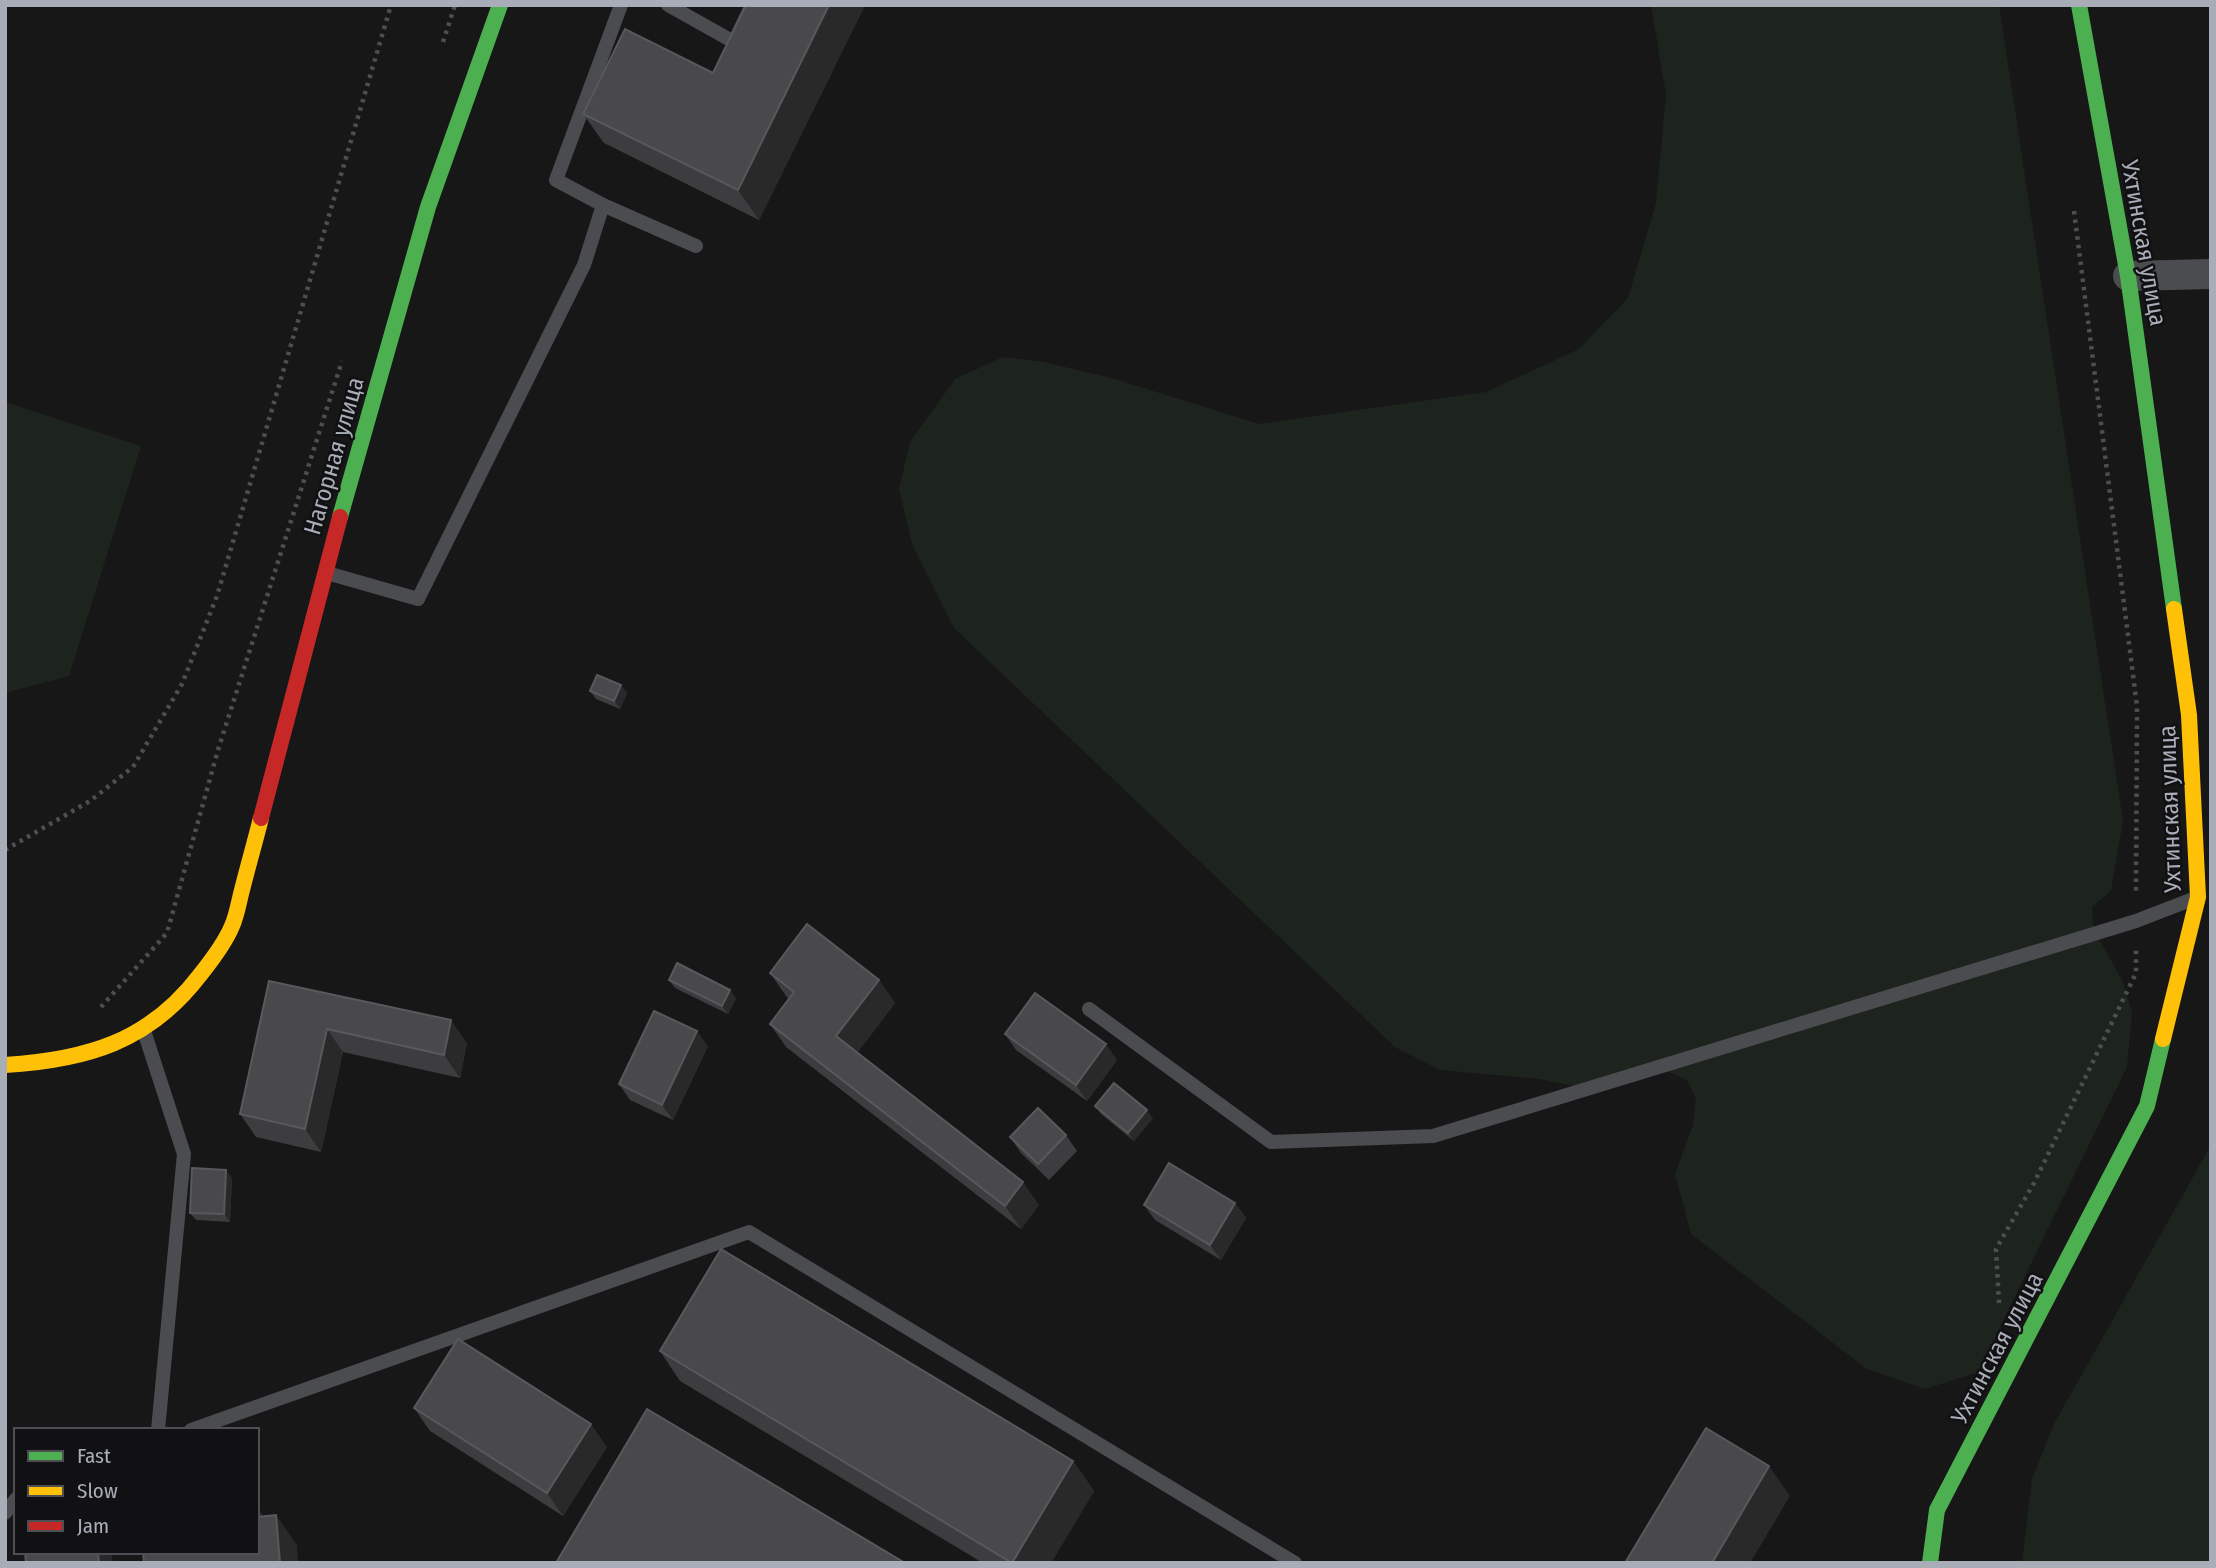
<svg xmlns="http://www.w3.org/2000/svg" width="2216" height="1568" font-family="'Fira Sans Condensed',sans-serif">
	<rect width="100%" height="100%" fill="#171717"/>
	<!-- green -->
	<path fill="#1d241e" d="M1651 5H1999L2123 821 2111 891 2092 907 2094 931 2122 980 2132 1012 2127 1067 1978 1372 1925 1389 1867 1369 1691 1234 1675 1174 1693 1125 1696 1098 1687 1080 1653 1065 1583 1088 1540 1079 1440 1070 1395 1047 954 628 912 544 899 489 910 442 955 379 1003 357 1044 362 1115 379 1259 424 1486 392 1579 349 1628 298 1656 203 1666 95Z
		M5 402 141 446 69 676 5 693Z
		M2211 1145V1563H2022L2032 1479 2054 1424Z"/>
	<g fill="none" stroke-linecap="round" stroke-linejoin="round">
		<!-- path -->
		<path stroke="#4d4e52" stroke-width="4.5" stroke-dasharray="3.5 5" stroke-linecap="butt" d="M443 42 455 5
			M2074 211 2137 706 2136 894
			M5 850 90 801 133 767 182 684 217 596 391 5
			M101 1007 167 933 218 750 342 361
			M1999 1303 1996 1249 2034 1183 2136 973V949"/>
		<!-- lane -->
		<path stroke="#4b4c50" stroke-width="14" d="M621 5 556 180 603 205 696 246
			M668 5 734 42 752 5
			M327 573 418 599 584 265 603 205
			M1089 1009 1271 1142 1433 1136 2136 921 2193 899
			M144 1031 184 1154 158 1430
			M191 1430 749 1232 1295 1563
			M5 1513 16 1499"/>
		<!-- street -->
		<path stroke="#4b4c50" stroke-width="30" d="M2128 276 2211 274"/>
		<!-- fast -->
		<path stroke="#4caf50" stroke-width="16" d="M2079 5 2128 276 2174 609
			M340 517 428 207 500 5
			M1930 1563 1937 1510 2147 1106 2163 1039"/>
		<!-- slow -->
		<path stroke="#ffc107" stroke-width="16" d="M2163 1039 2198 897 2189 715 2174 609
			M5 1065C86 1060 149 1042 200 975 212 960 225 943 232 926 237 915 239 901 242 890 248 866 255 842 261 818"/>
		<!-- jam -->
		<path stroke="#c62828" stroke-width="16" d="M261 818 340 517"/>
	</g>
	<!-- wall -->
	<path fill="#3d3d3f" d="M746 5H865L759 220 604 143 583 114 713 73Z
		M590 691 627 693 620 709 596 699Z
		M770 973 879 980 895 1003 857 1053 1039 1205 1021 1229 786 1047 770 1024 789 999 786 996Z
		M669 980 736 998 728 1014 675 988Z
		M269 981 467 1043 460 1078 343 1052 321 1152 256 1137 240 1114Z
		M1005 1034 1117 1060 1087 1101 1016 1050Z
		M708 1046 673 1120 630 1100 619 1084Z
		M1095 1106 1153 1118 1134 1141 1101 1114Z
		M1066 1135 1077 1151 1049 1180 1021 1153 1010 1137Z
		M232 1178 230 1222 196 1220 190 1213Z
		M1235 1203 1246 1218 1221 1260 1155 1220 1144 1205Z
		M660 1351 1073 1461 1094 1491 1051 1563H983L680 1381Z
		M414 1408 607 1447 563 1516 430 1431Z"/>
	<!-- shaded-wall -->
	<path fill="#29292a" d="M829 5H865L759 220 738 190Z
		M621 685 627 693 620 709 614 701Z
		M879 980 895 1003 852 1059 836 1036Z
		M730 990 736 998 728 1014 722 1006Z
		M451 1020 467 1043 460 1078 444 1055Z
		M327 1029 343 1052 321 1152 305 1129Z
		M697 1031 708 1046 673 1120 662 1105Z
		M1106 1044 1117 1060 1087 1101 1076 1085Z
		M1147 1110 1153 1118 1134 1141 1128 1133Z
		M226 1170 232 1178 230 1222 224 1214Z
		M1023 1182 1039 1205 1021 1229 1005 1206Z
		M1235 1203 1246 1218 1221 1260 1210 1245Z
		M591 1424 607 1447 563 1516 547 1493Z
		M1073 1461 1094 1491 1051 1563H1012Z
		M1769 1466 1790 1496 1750 1563H1712Z
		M257 1507 267 1521 257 1530Z
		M276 1515 297 1545 298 1563H280Z
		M98 1552H111L113 1563H99Z"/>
	<!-- building -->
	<path fill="#49494c" stroke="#58595d" stroke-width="2" d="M746 5H829L738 190 583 114 625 29 713 73Z
		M597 675 621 685 614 701 590 691Z
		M807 924 879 980 836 1036 1023 1182 1005 1206 770 1024 794 992 770 973Z
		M677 963 730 990 722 1006 669 980Z
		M269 981 451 1020 444 1055 327 1029 305 1129 240 1114Z
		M1035 993 1106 1044 1076 1085 1005 1034Z
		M654 1011 697 1031 662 1105 619 1084Z
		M1114 1083 1147 1110 1128 1133 1095 1106Z
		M1038 1108 1066 1135 1038 1164 1010 1137Z
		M1169 1163 1235 1203 1210 1245 1144 1205Z
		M192 1168 226 1170 224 1214 190 1213Z
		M721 1249 1073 1461 1012 1563 660 1351Z
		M458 1339 591 1424 547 1493 414 1408Z
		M647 1409 905 1563H556Z
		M1706 1428 1769 1466 1712 1563H1625Z
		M276 1515 280 1563H144L143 1552H257V1517Z
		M25 1552H98L99 1563H26Z"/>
	<g text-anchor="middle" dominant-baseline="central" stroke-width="5" stroke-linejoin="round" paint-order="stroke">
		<!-- street labels -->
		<g font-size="24" fill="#a8adb8" stroke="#111113">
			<text transform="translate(2144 243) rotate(80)">Ухтинская улица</text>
			<text transform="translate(334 456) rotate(-74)">Нагорная улица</text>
			<text transform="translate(2170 809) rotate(-92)">Ухтинская улица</text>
			<text transform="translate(1997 1348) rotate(-62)">Ухтинская улица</text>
		</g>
	</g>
	<!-- border -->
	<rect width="2216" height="1568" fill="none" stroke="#a8adb8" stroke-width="14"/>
	<!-- legend -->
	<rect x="14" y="1428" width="245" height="126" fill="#111113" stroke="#4d4f55" stroke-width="2"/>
	<rect x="28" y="1451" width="35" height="10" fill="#4caf50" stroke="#4d4f55" stroke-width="2"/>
	<text x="77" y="1463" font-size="21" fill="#a8adb8">Fast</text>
	<rect x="28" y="1486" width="35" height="10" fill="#ffc107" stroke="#4d4f55" stroke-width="2"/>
	<text x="77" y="1498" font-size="21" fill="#a8adb8">Slow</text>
	<rect x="28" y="1521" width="35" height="10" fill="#c62828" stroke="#4d4f55" stroke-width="2"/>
	<text x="77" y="1533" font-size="21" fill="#a8adb8">Jam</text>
</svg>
